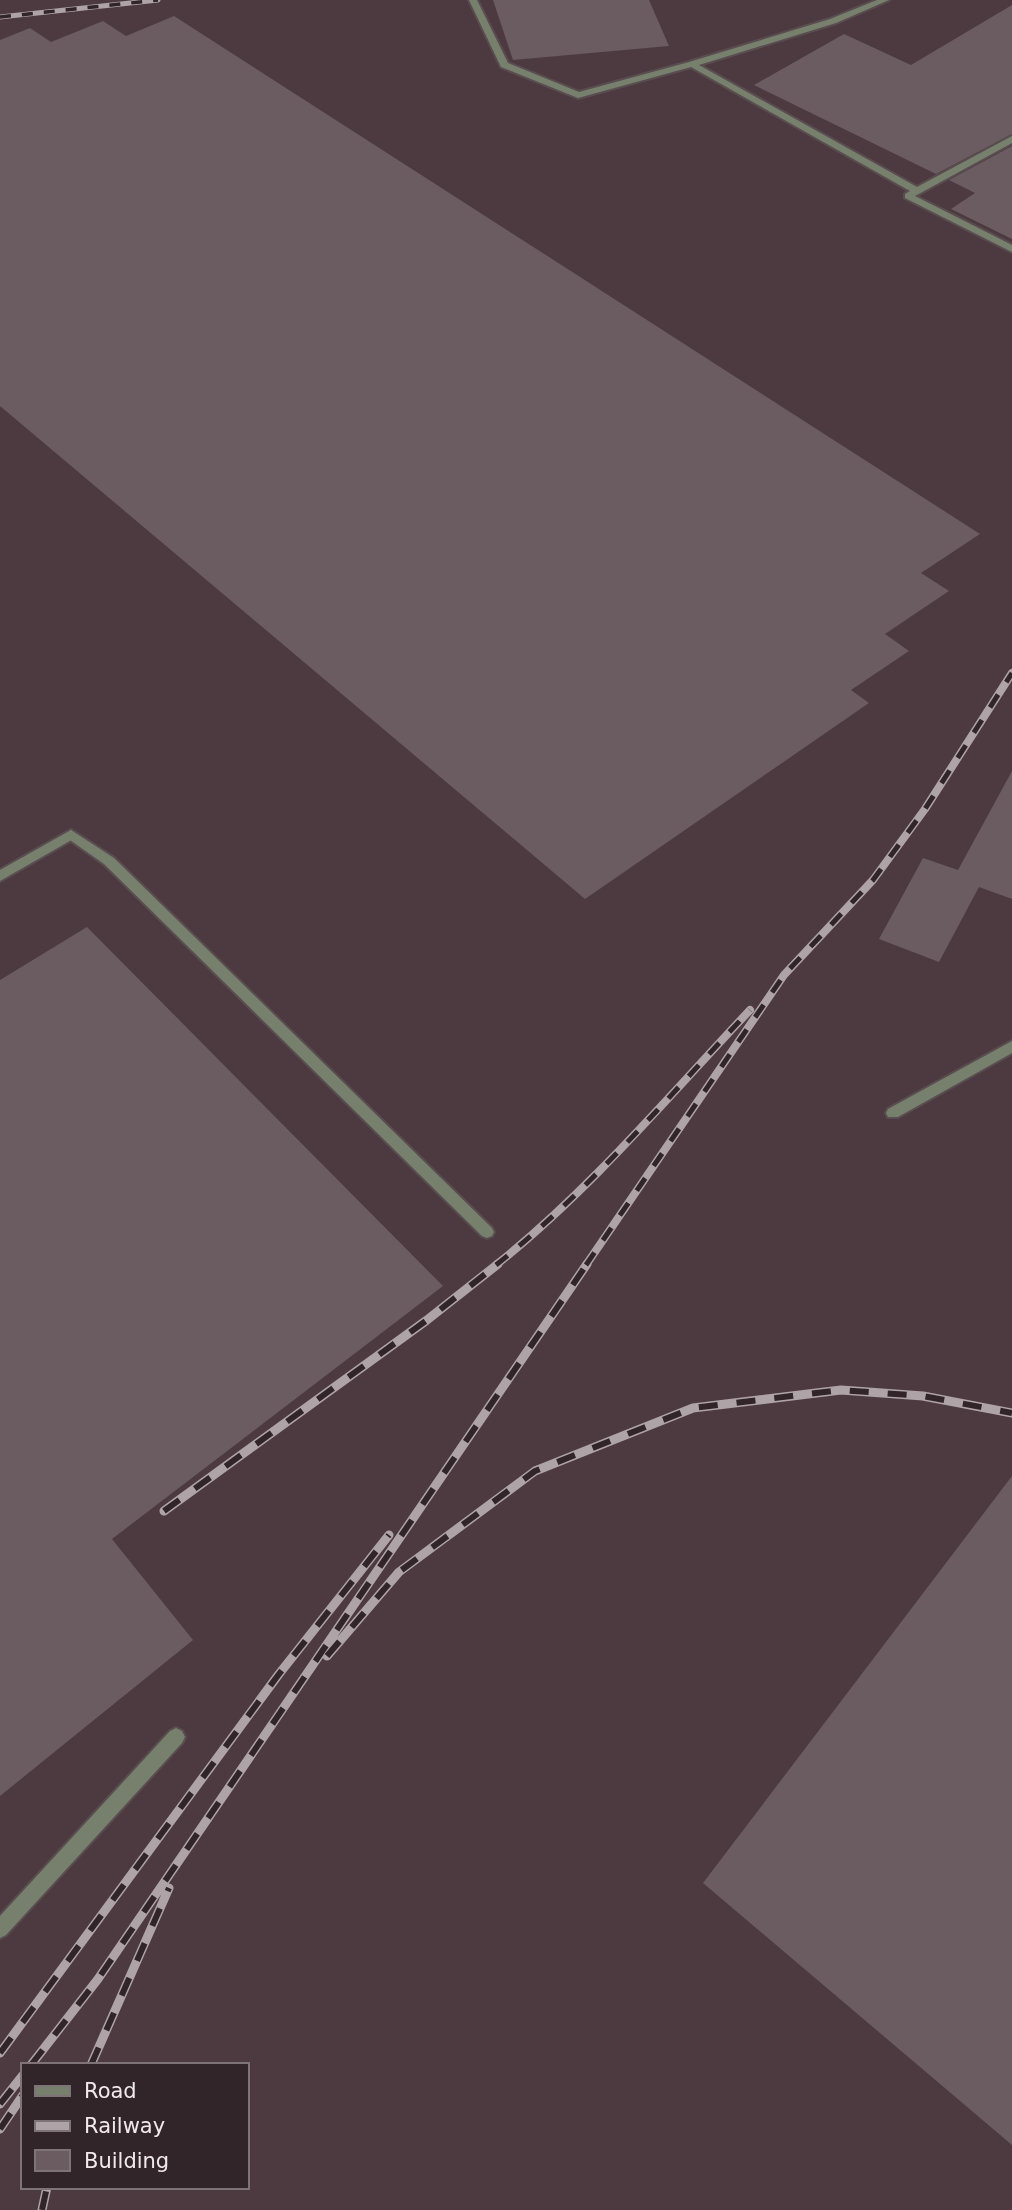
<svg xmlns="http://www.w3.org/2000/svg" width="1012" height="2210" font-family="'DejaVu Sans',sans-serif">
	<rect width="100%" height="100%" fill="#3c2f33"/>
	<!-- built -->
	<path fill="#4d3a40" fill-rule="evenodd" d="M0 0H1012V2210H0ZM23 2065H247V2187H23Z"/>
	<!-- building -->
	<path fill="#6a5c60" d="M493 0H649L669 46 513 60Z
		M1012 5V134L936 174 754 85 844 34 911 65Z
		M174 16 980 534 921 573 949 591 885 634 909 651 851 690 869 703 585 899 0 406V40L30 28 51 42 103 21 126 36Z
		M1012 146V239L951 209 975 193 949 180Z
		M1012 771V899L979 887 939 962 879 939 923 858 958 870Z
		M87 927 443 1286 112 1539 193 1640 0 1796V980Z
		M1012 1476V2145L703 1883Z"/>
	<g fill="none" stroke-linecap="round" stroke-linejoin="round">
		<defs>
			<path id="lane" d="M469 0H477L508 63 579 92 689 62 830 19 877 0H889L836 23 699 65 917 187 1012 136V143L915 196 1012 245V252L905 198V194L910 191 691 67 578 98 501 67Z
				M71 830 114 858 492 1228 494 1232 492 1236 487 1238 482 1236 104 864 67 838 65 835Z
				M1012 1041V1053L898 1117H888L886 1113 888 1109Z
				M176 1728 182 1731 185 1737 182 1743 6 1935 0 1938V1916L170 1731Z"/>
			<path id="street" d="M71 830 77 835 75 838 0 881V870Z"/>
		</defs>
		<!-- lane casing -->
		<use href="#lane" stroke="#594d50" stroke-width="4"/>
		<!-- street casing -->
		<use href="#street" stroke="#594d50" stroke-width="4"/>
		<!-- lane -->
		<use href="#lane" fill="#777f6d" fill-rule="evenodd"/>
		<!-- street -->
		<use href="#street" fill="#777f6d" fill-rule="evenodd"/>
		<defs>
			<path id="rail-far2" d="M0 17 158 0"/>
			<path id="rail-far1" d="M496 1265C589 1191 668 1097 750 1010
				M586 1265 784 975 873 880 925 809 1012 673"/>
			<path id="rail" d="M164 1511 427 1320 498 1264
				M327 1656 399 1572 535 1471 693 1408 841 1390 923 1396 1012 1413
				M0 2053 279 1674 389 1535
				M31 2065 98 1979 587 1264
				M91 2065 169 1888
				M0 2104 23 2075
				M0 2129 23 2095
				M42 2210 47 2187"/>
		</defs>
		<!-- rail-far2 casing -->
		<use href="#rail-far2" stroke="#aea4a7" stroke-width="5"/>
		<!-- rail-far1 casing -->
		<use href="#rail-far1" stroke="#aea4a7" stroke-width="8"/>
		<!-- rail casing -->
		<use href="#rail" stroke="#aea4a7" stroke-width="9"/>
		<!-- rail-far2 -->
		<use href="#rail-far2" stroke="#312529" stroke-width="3.5" stroke-dasharray="11" stroke-linecap="butt"/>
		<!-- rail-far1 -->
		<use href="#rail-far1" stroke="#312529" stroke-width="5" stroke-dasharray="15" stroke-linecap="butt"/>
		<!-- rail -->
		<use href="#rail" stroke="#312529" stroke-width="6" stroke-dasharray="19" stroke-linecap="butt"/>
	</g>
	<!-- legend -->
	<rect x="21" y="2063" width="228" height="126" fill="#312529" stroke="#7e7377" stroke-width="2"/>
	<rect x="35" y="2086" width="35" height="10" fill="#777f6d" stroke="#7e7377" stroke-width="2"/>
	<text x="84" y="2098" font-size="21" fill="#f1e9eb">Road</text>
	<rect x="35" y="2121" width="35" height="10" fill="#aea4a7" stroke="#7e7377" stroke-width="2"/>
	<text x="84" y="2133" font-size="21" fill="#f1e9eb">Railway</text>
	<rect x="35" y="2150" width="35" height="21" fill="#6a5c60" stroke="#7e7377" stroke-width="2"/>
	<text x="84" y="2168" font-size="21" fill="#f1e9eb">Building</text>
</svg>
